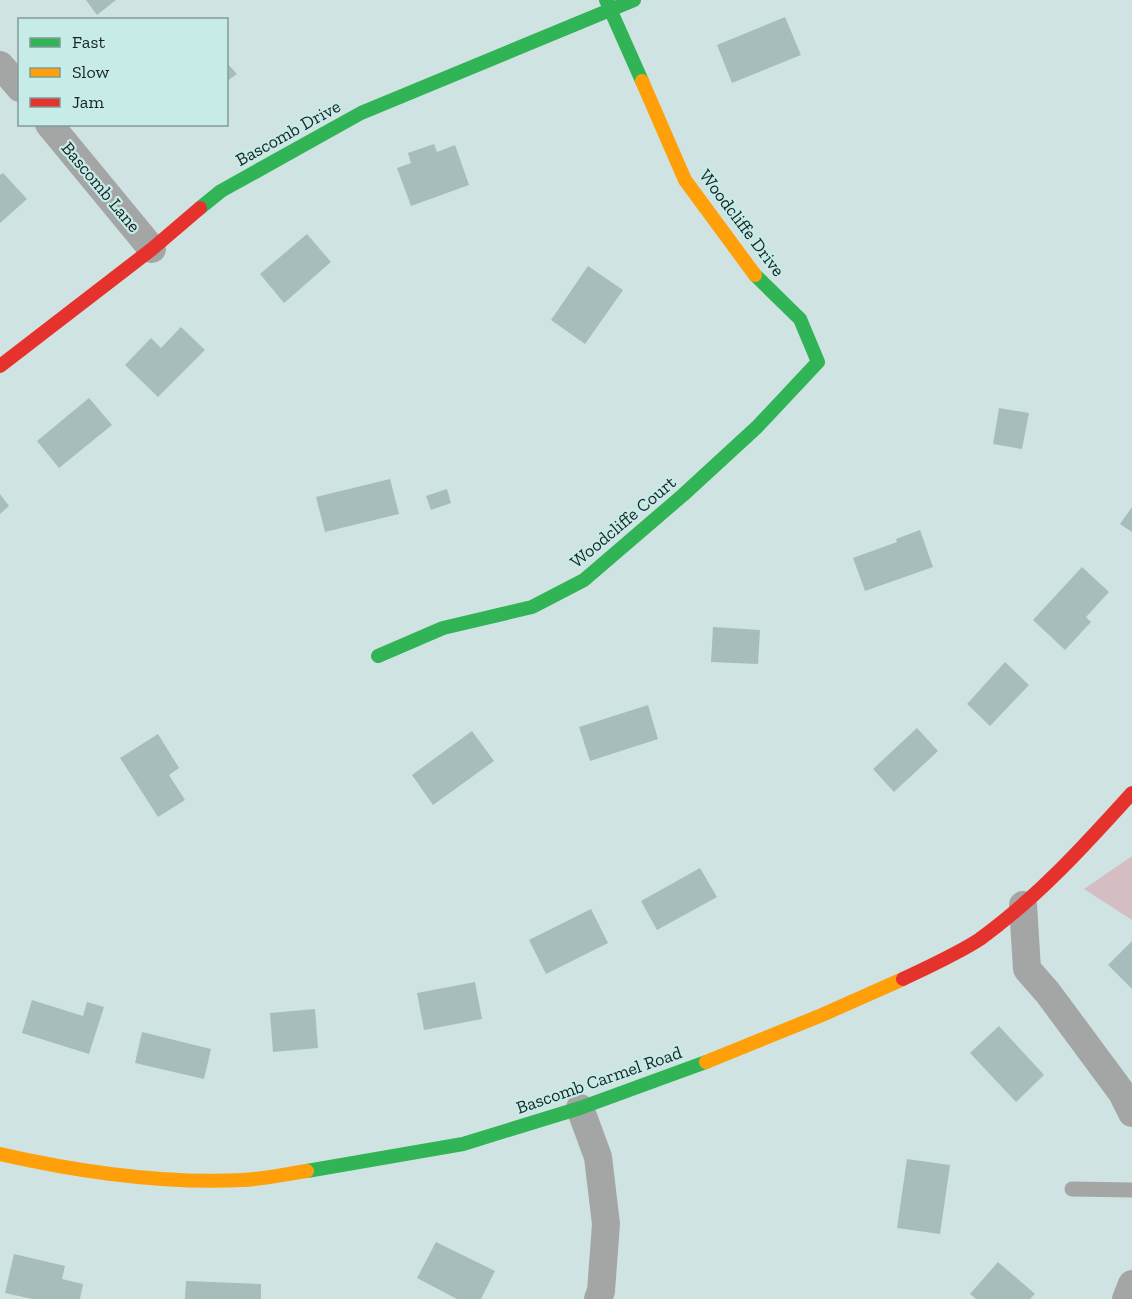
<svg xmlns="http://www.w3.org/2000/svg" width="1132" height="1299" font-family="'Zilla Slab',serif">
	<rect width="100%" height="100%" fill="#cfe4e2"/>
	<!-- forest -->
	<path fill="#d4bdc3" d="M1132 856V920L1084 889Z"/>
	<!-- building -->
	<path fill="#a6bdbb" d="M86 0H116L97 15Z
		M785 17 801 55 732 83 717 45Z
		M226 62 237 74 226 82Z
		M434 144 437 152 455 145 469 185 411 206 397 168 411 163 408 153Z
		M3 173 27 199 0 223V175Z
		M307 234 331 262 284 303 260 274Z
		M588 266 623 290 585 344 551 320Z
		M181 327 205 350 158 397 125 365 151 338 161 348Z
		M89 398 112 425 59 468 37 441Z
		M999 408 1029 413 1022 449 993 444Z
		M390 479 399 514 325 532 316 497Z
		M447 489 451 503 431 510 426 496Z
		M0 494 9 506 0 514Z
		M1132 507V532L1120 524Z
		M920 530 933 567 865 591 853 558 897 542 896 539Z
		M1082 567 1109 592 1086 617 1091 622 1065 650 1033 620Z
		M713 627 760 630 758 664 711 662Z
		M1005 662 1029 685 990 726 967 704Z
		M648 705 658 739 590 761 579 727Z
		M917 728 938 751 894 792 873 769Z
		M472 731 494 761 433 805 412 775Z
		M158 734 179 768 169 775 185 800 158 817 120 758Z
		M700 868 717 897 657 930 641 901Z
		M591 909 608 943 546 974 529 940Z
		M1132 941V989L1108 965Z
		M475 982 482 1019 424 1030 417 993Z
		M32 1000 83 1016 87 1002 104 1007 89 1054 22 1033Z
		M315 1009 318 1048 273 1052 270 1013Z
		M999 1026 1044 1075 1016 1102 970 1053Z
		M142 1032 211 1049 204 1079 135 1063Z
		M907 1159 950 1165 940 1234 897 1228Z
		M436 1242 495 1271 481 1299H457L417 1278Z
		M14 1254 65 1266 62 1279 83 1284 80 1299H32L5 1293Z
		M998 1262 1035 1294 1030 1299H976L970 1294Z
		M186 1281 261 1284V1299H185Z"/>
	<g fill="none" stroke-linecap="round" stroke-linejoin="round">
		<!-- lane -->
		<path stroke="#a4a6a6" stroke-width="15" d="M1072 1189 1132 1190"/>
		<!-- street -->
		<path stroke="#a4a6a6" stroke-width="28" d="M0 65 20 88
			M49 124 152 249
			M1023 905 1027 969 1048 993 1122 1093 1132 1113
			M580 1108 598 1157 606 1224 601 1291 598 1299
			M1126 1299 1132 1284"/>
		<!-- fast -->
		<path stroke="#30b455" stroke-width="14" d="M606 0 642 81
			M200 208 221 191 361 113 634 0
			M378 656 443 628 532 607 584 580 683 495 757 427 818 362 800 319 755 275
			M307 1171 463 1144 580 1108 706 1062"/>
		<!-- slow -->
		<path stroke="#ff9f0a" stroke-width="14" d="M642 81 685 180 755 275
			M706 1062 822 1015 903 979
			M0 1154C79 1172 162 1184 243 1180 264 1179 286 1174 307 1171"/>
		<!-- jam -->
		<path stroke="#e5322d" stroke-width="14" d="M0 366 152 249 200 208
			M903 979C926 968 959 953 980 939 1038 897 1085 845 1132 793"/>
	</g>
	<g text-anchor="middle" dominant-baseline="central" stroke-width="4.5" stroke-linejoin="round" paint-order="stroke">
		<!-- street labels -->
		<g font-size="18" fill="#162523" stroke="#c7ece8">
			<text transform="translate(288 133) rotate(-29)">Bascomb Drive</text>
			<text transform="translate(101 187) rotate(50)">Bascomb Lane</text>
			<text transform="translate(742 223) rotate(53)">Woodcliffe Drive</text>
			<text transform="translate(623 522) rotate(-40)">Woodcliffe Court</text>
			<text transform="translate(599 1080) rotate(-19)">Bascomb Carmel Road</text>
		</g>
	</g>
	<!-- legend -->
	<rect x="18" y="18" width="210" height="108" fill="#c7ece8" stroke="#809c99" stroke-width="1.5"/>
	<rect x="30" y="38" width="30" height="9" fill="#30b455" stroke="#809c99" stroke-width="1.5"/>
	<text x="72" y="48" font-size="18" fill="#162523">Fast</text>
	<rect x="30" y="68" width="30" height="9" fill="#ff9f0a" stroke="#809c99" stroke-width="1.5"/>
	<text x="72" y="78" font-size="18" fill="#162523">Slow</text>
	<rect x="30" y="98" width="30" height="9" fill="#e5322d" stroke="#809c99" stroke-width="1.5"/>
	<text x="72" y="108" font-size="18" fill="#162523">Jam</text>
</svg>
